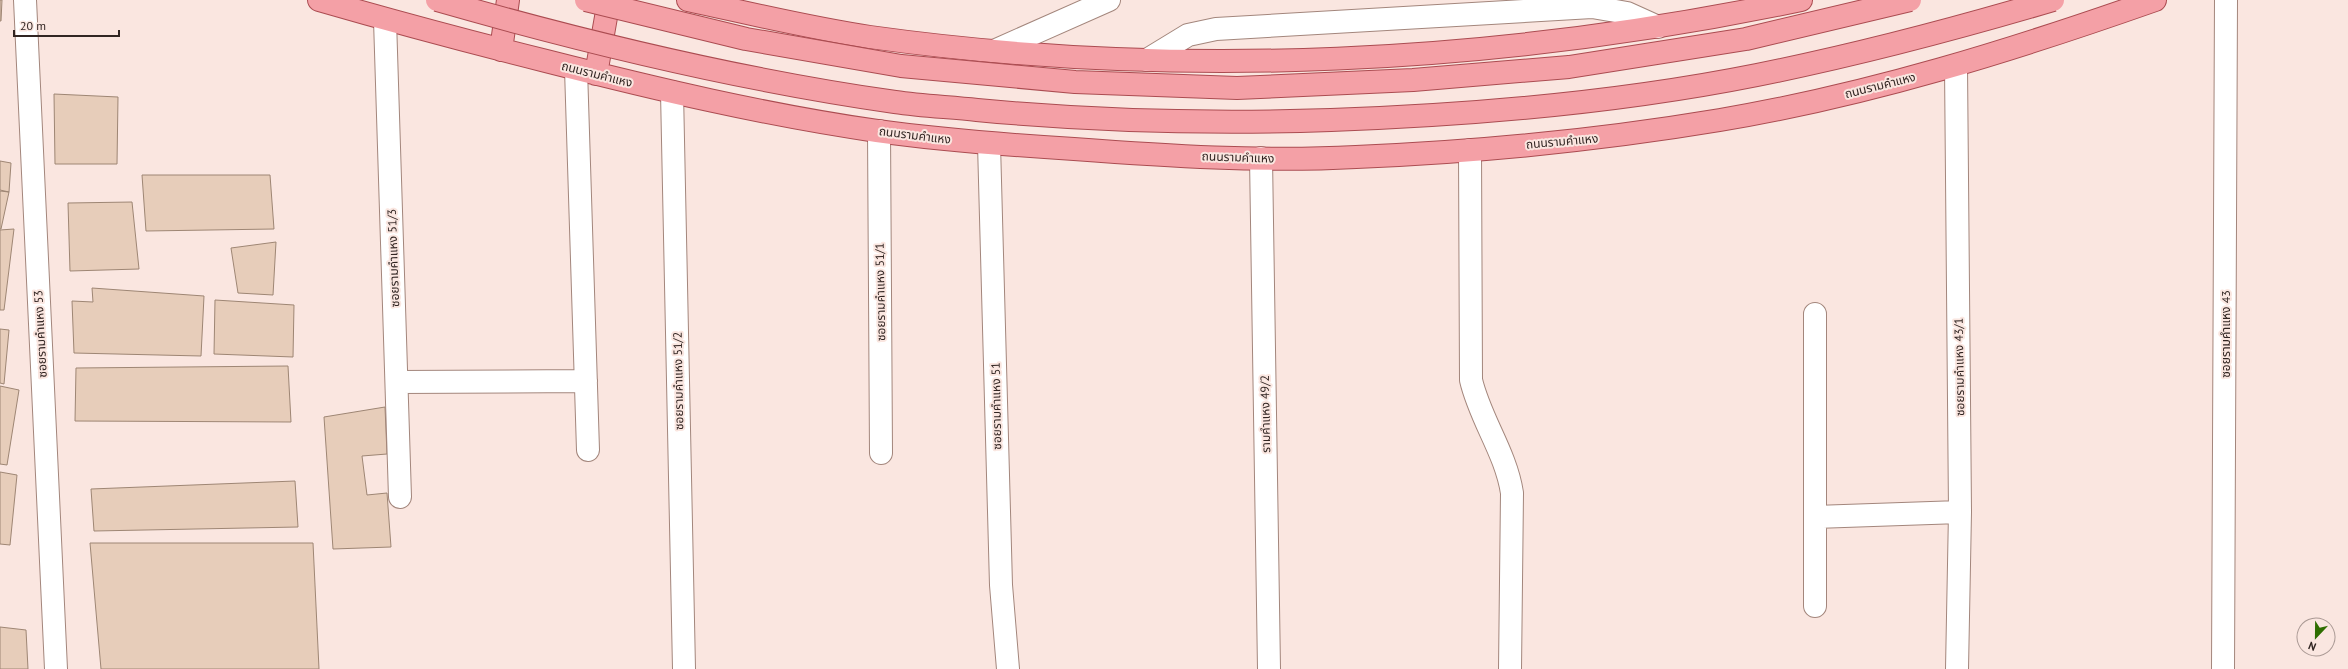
<svg xmlns="http://www.w3.org/2000/svg" width="2348" height="669" font-family="'PT Sans','Noto Sans Thai',sans-serif">
	<rect width="100%" height="100%" fill="#fae6e0"/>
	<!-- building -->
	<path fill="#e7cdba" stroke="#9e8674" d="M0 0H2L1 21H0Z
		M54 94 118 97 117 164H55Z
		M0 161 11 163 9 192 0 190Z
		M142 175H270L274 229 146 231Z
		M0 191 9 192 1 229H0Z
		M132 202 139 269 70 271 68 203Z
		M14 229 4 310H0V230Z
		M276 242 273 295 238 293 231 248Z
		M92 288 204 296 201 356 74 353 72 301 93 302Z
		M215 300 294 305 293 357 214 354Z
		M0 329 9 330 4 384 0 383Z
		M288 366 291 422 75 421 76 368Z
		M0 386 19 390 7 465 0 464Z
		M385 407 387 454 362 456 367 495 387 493 391 547 333 549 324 417Z
		M0 472 17 475 10 545 0 544Z
		M295 481 298 527 94 531 91 489Z
		M90 543H313L319 669H101Z
		M0 627 26 630 28 669H0Z"/>
	<g fill="none" stroke-linecap="round" stroke-linejoin="round">
		<defs>
			<path id="minor" d="M25 0 56 669
				M385 20 400 497
				M994 51 1109 0
				M1147 60 1188 35 1216 29 1592 7 1627 13 1658 27
				M1956 66 1960 512 1957 669
				M576 69 588 450
				M672 92 684 669
				M879 131 881 453
				M989 144 1001 585 1008 669
				M1470 150 1471 380C1480 419 1506 453 1512 493L1510 669
				M1261 158 1269 669
				M1815 314V606
				M397 382 586 381
				M1815 517 1960 512
				M2223 669 2226 0"/>
			<path id="major" d="M319 0C395 22 470 42 546 61 656 89 766 115 877 131 943 140 1008 145 1074 149 1167 156 1262 162 1356 157 1478 152 1600 140 1720 120 1869 95 2013 50 2155 0
				M688 0C748 13 809 28 870 37 1178 80 1498 64 1801 0
				M501 50 508 0
				M596 74 609 0"/>
		</defs>
		<!-- minor casing -->
		<use href="#minor" stroke="#a3867c" stroke-width="24"/>
		<!-- major casing -->
		<use href="#major" stroke="#ab4c51" stroke-width="24"/>
		<!-- minor -->
		<use href="#minor" stroke="#fff" stroke-width="22"/>
		<!-- major -->
		<use href="#major" stroke="#f4a0a6" stroke-width="22"/>
		<defs>
			<path id="major-bridge" d="M437 0C587 43 740 80 895 102 922 106 950 107 977 110 1095 121 1213 124 1331 120 1474 115 1617 103 1757 75 1857 55 1955 29 2053 0
				M586 0 746 39 901 66 1075 82 1237 88 1413 80 1569 67 1746 39 1910 0"/>
		</defs>
		<!-- major-bridge casing -->
		<use href="#major-bridge" stroke="#ab4c51" stroke-width="24" stroke-linecap="butt"/>
		<!-- major-bridge -->
		<use href="#major-bridge" stroke="#f4a0a6" stroke-width="22"/>
	</g>
	<g text-anchor="middle" dominant-baseline="central" stroke-width="4" stroke-linejoin="round" paint-order="stroke">
		<!-- street labels -->
		<g font-size="12" fill="#312522" stroke="#fae6e0">
			<text transform="translate(597 74) rotate(14)">ถนนรามคำแหง</text>
			<text transform="translate(1880 85) rotate(-14)">ถนนรามคำแหง</text>
			<text transform="translate(915 135) rotate(7)">ถนนรามคำแหง</text>
			<text transform="translate(1562 141) rotate(-5)">ถนนรามคำแหง</text>
			<text transform="translate(1238 157) rotate(2)">ถนนรามคำแหง</text>
			<text transform="translate(393 258) rotate(-92)">ซอยรามคำแหง 51/3</text>
			<text transform="translate(880 292) rotate(-91)">ซอยรามคำแหง 51/1</text>
			<text transform="translate(40 334) rotate(-93)">ซอยรามคำแหง 53</text>
			<text transform="translate(2225 334) rotate(-90)">ซอยรามคำแหง 43</text>
			<text transform="translate(1959 367) rotate(-91)">ซอยรามคำแหง 43/1</text>
			<text transform="translate(678 381) rotate(-91)">ซอยรามคำแหง 51/2</text>
			<text transform="translate(996 406) rotate(-91)">ซอยรามคำแหง 51</text>
			<text transform="translate(1265 414) rotate(-91)">รามคำแหง 49/2</text>
		</g>
	</g>
	<!-- north arrow -->
	<g transform="translate(2316 637) rotate(202)"><circle r="19" fill="#fae6e0" stroke="#aa9994"/>
	<path d="M0-3L7 15L0 10L-7 15Z" fill="#2e6d00"/>
	<text y="-6" font-size="11" font-weight="bold" text-anchor="middle" fill="#312522">N</text>
	</g>
	<!-- scale -->
	<path d="M14 30v6h105v-6" fill="none" stroke="#312522" stroke-width="2"/>
	<text x="20" y="30" font-size="12" fill="#312522" stroke="#fae6e0" stroke-width="3" paint-order="stroke">20 m</text>
</svg>
